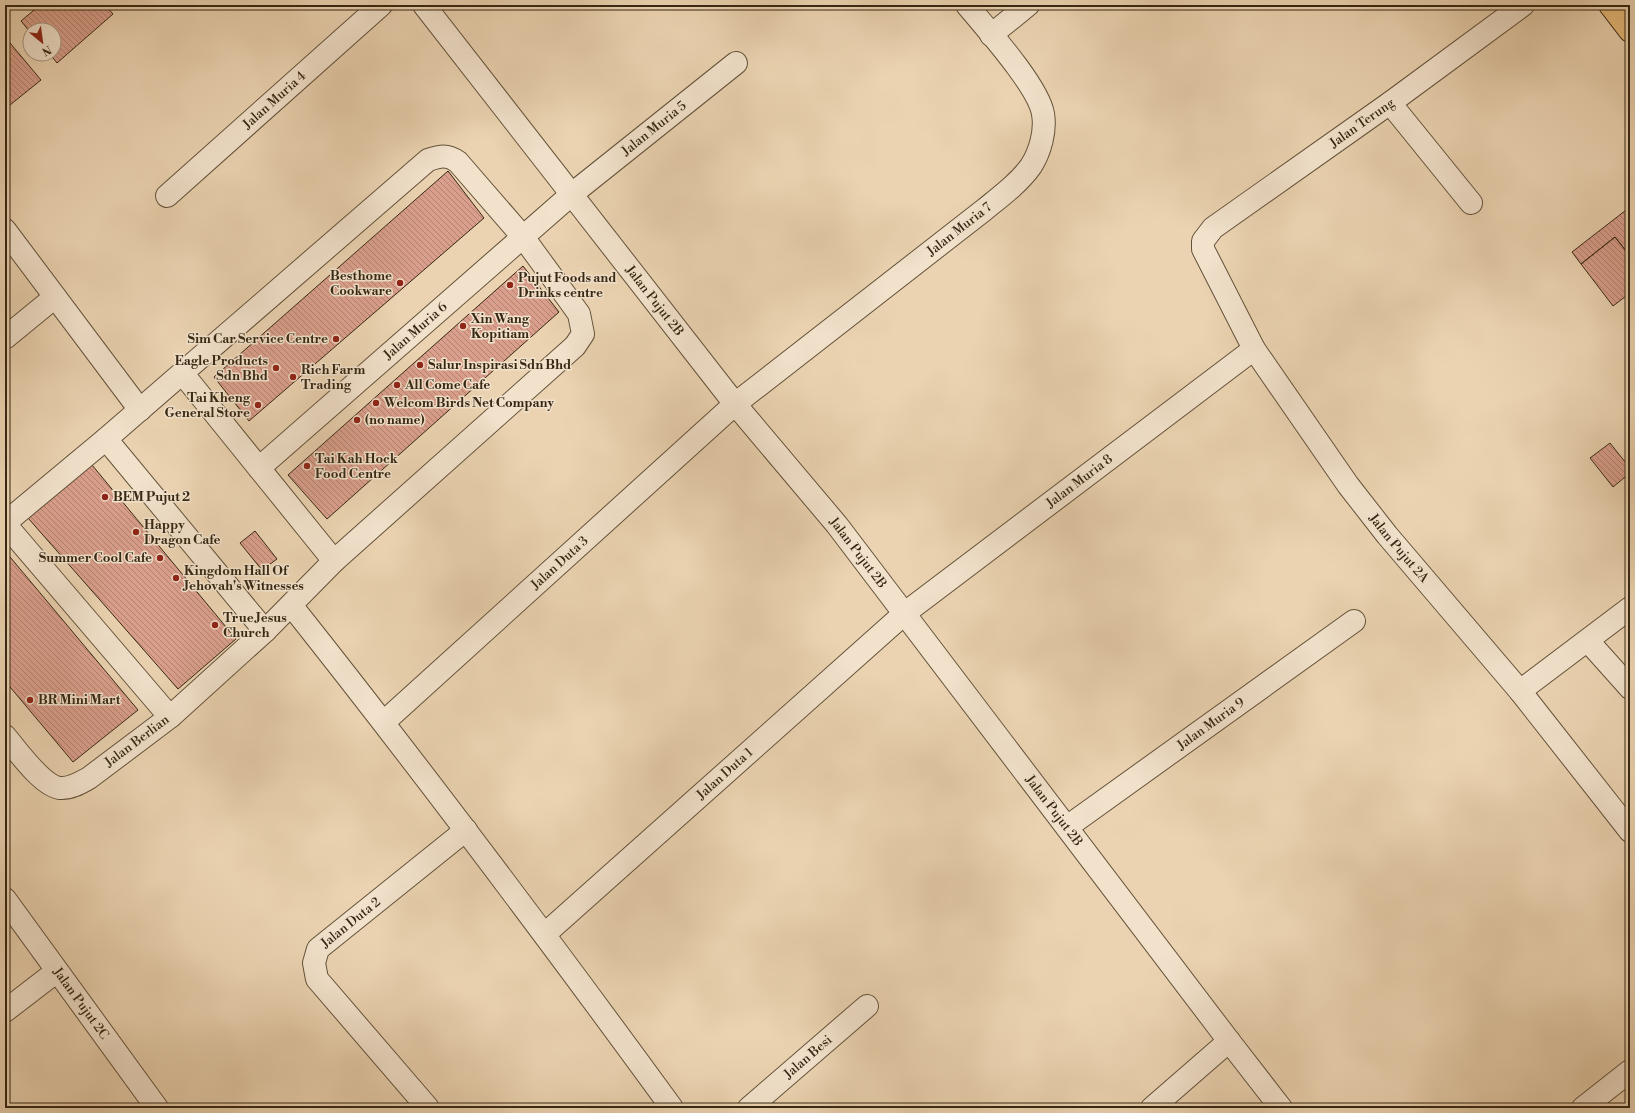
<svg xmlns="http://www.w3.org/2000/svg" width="1635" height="1113" font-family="'Libre Bodoni',serif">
	<defs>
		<pattern id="building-back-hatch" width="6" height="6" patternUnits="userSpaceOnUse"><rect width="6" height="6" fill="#da9f8c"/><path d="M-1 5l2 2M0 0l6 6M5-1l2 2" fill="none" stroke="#b28271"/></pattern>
	</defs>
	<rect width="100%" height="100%" fill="#ebd3b1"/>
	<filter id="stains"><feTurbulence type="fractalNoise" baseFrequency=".005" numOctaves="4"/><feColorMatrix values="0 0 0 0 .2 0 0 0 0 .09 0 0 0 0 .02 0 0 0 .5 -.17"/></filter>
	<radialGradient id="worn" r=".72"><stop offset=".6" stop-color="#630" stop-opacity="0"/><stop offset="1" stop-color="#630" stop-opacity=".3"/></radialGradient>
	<!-- building -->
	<path fill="url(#building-back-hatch)" stroke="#362713" d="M40 5H105L113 14 57 63 50 54H54V30H30V32L21 21Z
		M5 37 41 80 5 109Z
		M448 171 484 218 249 421 214 377Z
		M1630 207V256L1615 237 1581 264 1572 252Z
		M1615 237 1630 256V293L1613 306 1581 264Z
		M523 266 559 312 327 519 288 475Z
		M1610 443 1630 468V473L1613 487 1590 458Z
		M92 465 236 639 178 689 28 518Z
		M255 531 277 559 262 570 240 543Z
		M5 551 138 710 73 762 5 681Z"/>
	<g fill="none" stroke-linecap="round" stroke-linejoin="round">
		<defs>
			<g id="minor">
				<path id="s1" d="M424 5 735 404 837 525 1229 1041 1281 1108"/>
				<path id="s2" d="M1523 5 1390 103 1213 228 1203 241V249L1254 349 1348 485 1387 535 1520 691 1630 831"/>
				<path d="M991 35 1028 5"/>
				<path d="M1390 103 1471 203"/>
				<path id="s3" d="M167 196 381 5"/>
				<path d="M5 230 140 410"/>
				<path d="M5 338 55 297"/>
				<path d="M183 374 334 561"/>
				<path d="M106 439 265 631"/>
				<path id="s4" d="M259 468 572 194 736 63"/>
				<path d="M5 523 106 439 428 160C440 156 447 154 458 162L523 237 569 300 579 314 583 334 575 346 334 561 265 631 170 717 89 778C80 783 70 789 60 788 42 786 17 750 5 736"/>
				<path d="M5 524 170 717"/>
				<path d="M291 605C422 770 548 938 672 1108"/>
				<path d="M1588 641 1630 688"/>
				<path d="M1520 691 1630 608"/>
				<path id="s5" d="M384 722 735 404 984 210C1000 197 1019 183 1031 166 1040 152 1046 131 1043 114 1039 87 986 28 967 5"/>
				<path id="s6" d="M1067 827 1354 621"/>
				<path id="s7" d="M5 899 157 1108"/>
				<path id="s8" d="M545 934 905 613 1254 349"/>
				<path d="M5 1011 57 971"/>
				<path id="s9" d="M428 1108 317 979 314 963 318 949 466 830"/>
				<path id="s10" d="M749 1108 867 1006"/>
				<path d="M1152 1108 1229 1041"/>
				<path d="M1583 1108 1630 1071"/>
			</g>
			<path id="highway" d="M1610 5 1630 31"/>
		</defs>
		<!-- minor casing -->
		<use href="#minor" stroke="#63523a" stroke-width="24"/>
		<!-- highway casing -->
		<use href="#highway" stroke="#362713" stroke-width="24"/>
		<!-- minor -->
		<use href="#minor" stroke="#f2e2cc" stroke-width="22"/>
		<!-- highway -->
		<use href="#highway" stroke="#e6ba78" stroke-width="22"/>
	</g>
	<!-- markers -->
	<g fill="#8f2418" stroke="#f2e2cc" stroke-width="1.5">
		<circle cx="400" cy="283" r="4"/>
		<circle cx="510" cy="285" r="4"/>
		<circle cx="463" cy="326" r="4"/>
		<circle cx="336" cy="339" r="4"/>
		<circle cx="420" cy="365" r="4"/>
		<circle cx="276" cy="368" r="4"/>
		<circle cx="293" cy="377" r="4"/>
		<circle cx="397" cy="385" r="4"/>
		<circle cx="376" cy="403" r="4"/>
		<circle cx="258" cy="405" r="4"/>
		<circle cx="357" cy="420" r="4"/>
		<circle cx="307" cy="466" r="4"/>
		<circle cx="105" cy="497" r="4"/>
		<circle cx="136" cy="532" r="4"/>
		<circle cx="160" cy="558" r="4"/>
		<circle cx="176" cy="578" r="4"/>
		<circle cx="215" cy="625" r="4"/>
		<circle cx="30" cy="700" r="4"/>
	</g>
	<g text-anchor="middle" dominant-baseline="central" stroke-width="3" stroke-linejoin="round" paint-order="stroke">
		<!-- street labels -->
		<g font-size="13" fill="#362713" stroke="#f2e2cc">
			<text stroke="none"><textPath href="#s3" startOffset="144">Jalan Muria 4</textPath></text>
			<text transform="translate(1362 123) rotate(-35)">Jalan Terung</text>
			<text stroke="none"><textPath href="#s4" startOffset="521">Jalan Muria 5</textPath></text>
			<text stroke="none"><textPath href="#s5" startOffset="758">Jalan Muria 7</textPath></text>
			<text stroke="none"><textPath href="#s1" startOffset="375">Jalan Pujut 2B</textPath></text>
			<text stroke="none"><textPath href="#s4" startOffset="208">Jalan Muria 6</textPath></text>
			<text stroke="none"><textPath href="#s8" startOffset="701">Jalan Muria 8</textPath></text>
			<text stroke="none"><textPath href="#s2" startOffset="765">Jalan Pujut 2A</textPath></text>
			<text stroke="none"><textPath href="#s1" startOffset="699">Jalan Pujut 2B</textPath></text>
			<text stroke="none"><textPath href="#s5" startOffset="237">Jalan Duta 3</textPath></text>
			<text stroke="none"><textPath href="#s6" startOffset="177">Jalan Muria 9</textPath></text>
			<text transform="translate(137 741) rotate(-37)">Jalan Berlian</text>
			<text stroke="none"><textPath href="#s8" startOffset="241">Jalan Duta 1</textPath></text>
			<text stroke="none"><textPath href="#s1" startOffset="1023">Jalan Pujut 2B</textPath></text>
			<text stroke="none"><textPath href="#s9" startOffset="243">Jalan Duta 2</textPath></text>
			<text stroke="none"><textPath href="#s7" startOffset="129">Jalan Pujut 2C</textPath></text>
			<text stroke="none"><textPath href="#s10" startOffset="78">Jalan Besi</textPath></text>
		</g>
		<!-- poi labels -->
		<g font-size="13" font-weight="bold" fill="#362713" stroke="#f2e2cc" text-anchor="start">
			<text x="392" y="276" text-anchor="end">Besthome<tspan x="392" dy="15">Cookware</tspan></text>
			<text x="518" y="278">Pujut Foods and<tspan x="518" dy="15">Drinks centre</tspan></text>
			<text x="471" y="319">Xin Wang<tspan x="471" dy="15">Kopitiam</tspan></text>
			<text x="328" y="339" text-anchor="end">Sim Car Service Centre</text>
			<text x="268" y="361" text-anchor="end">Eagle Products<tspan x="268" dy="15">Sdn Bhd</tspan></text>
			<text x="428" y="365">Salur Inspirasi Sdn Bhd</text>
			<text x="301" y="370">Rich Farm<tspan x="301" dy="15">Trading</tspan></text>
			<text x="405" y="385">All Come Cafe</text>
			<text x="250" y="398" text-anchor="end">Tai Kheng<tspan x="250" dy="15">General Store</tspan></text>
			<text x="384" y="403">Welcom Birds Net Company</text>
			<text x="365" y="420">(no name)</text>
			<text x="315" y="459">Tai Kah Hock<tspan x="315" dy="15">Food Centre</tspan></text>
			<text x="113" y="497">BEM Pujut 2</text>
			<text x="144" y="525">Happy<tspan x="144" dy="15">Dragon Cafe</tspan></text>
			<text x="152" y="558" text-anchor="end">Summer Cool Cafe</text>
			<text x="184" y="571">Kingdom Hall Of<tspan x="184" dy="15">Jehovah's Witnesses</tspan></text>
			<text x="223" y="618">True Jesus<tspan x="223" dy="15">Church</tspan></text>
			<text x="38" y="700">BR Mini Mart</text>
		</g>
	</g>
	<!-- margin -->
	<rect width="1635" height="1113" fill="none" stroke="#ebd3b1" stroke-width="20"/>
	<rect x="6" y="6" width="1623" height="1101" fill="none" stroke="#362713" stroke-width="2"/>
	<rect x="10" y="10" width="1615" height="1093" fill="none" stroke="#362713"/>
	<!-- north arrow -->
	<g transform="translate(42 42) rotate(151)"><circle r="19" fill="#f2e2cc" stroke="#a79782"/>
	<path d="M0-3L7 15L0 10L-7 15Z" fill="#8f2418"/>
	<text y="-6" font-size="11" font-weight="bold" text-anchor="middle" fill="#362713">N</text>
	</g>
	<rect width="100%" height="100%" filter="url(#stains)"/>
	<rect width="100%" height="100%" fill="url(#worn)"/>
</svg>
